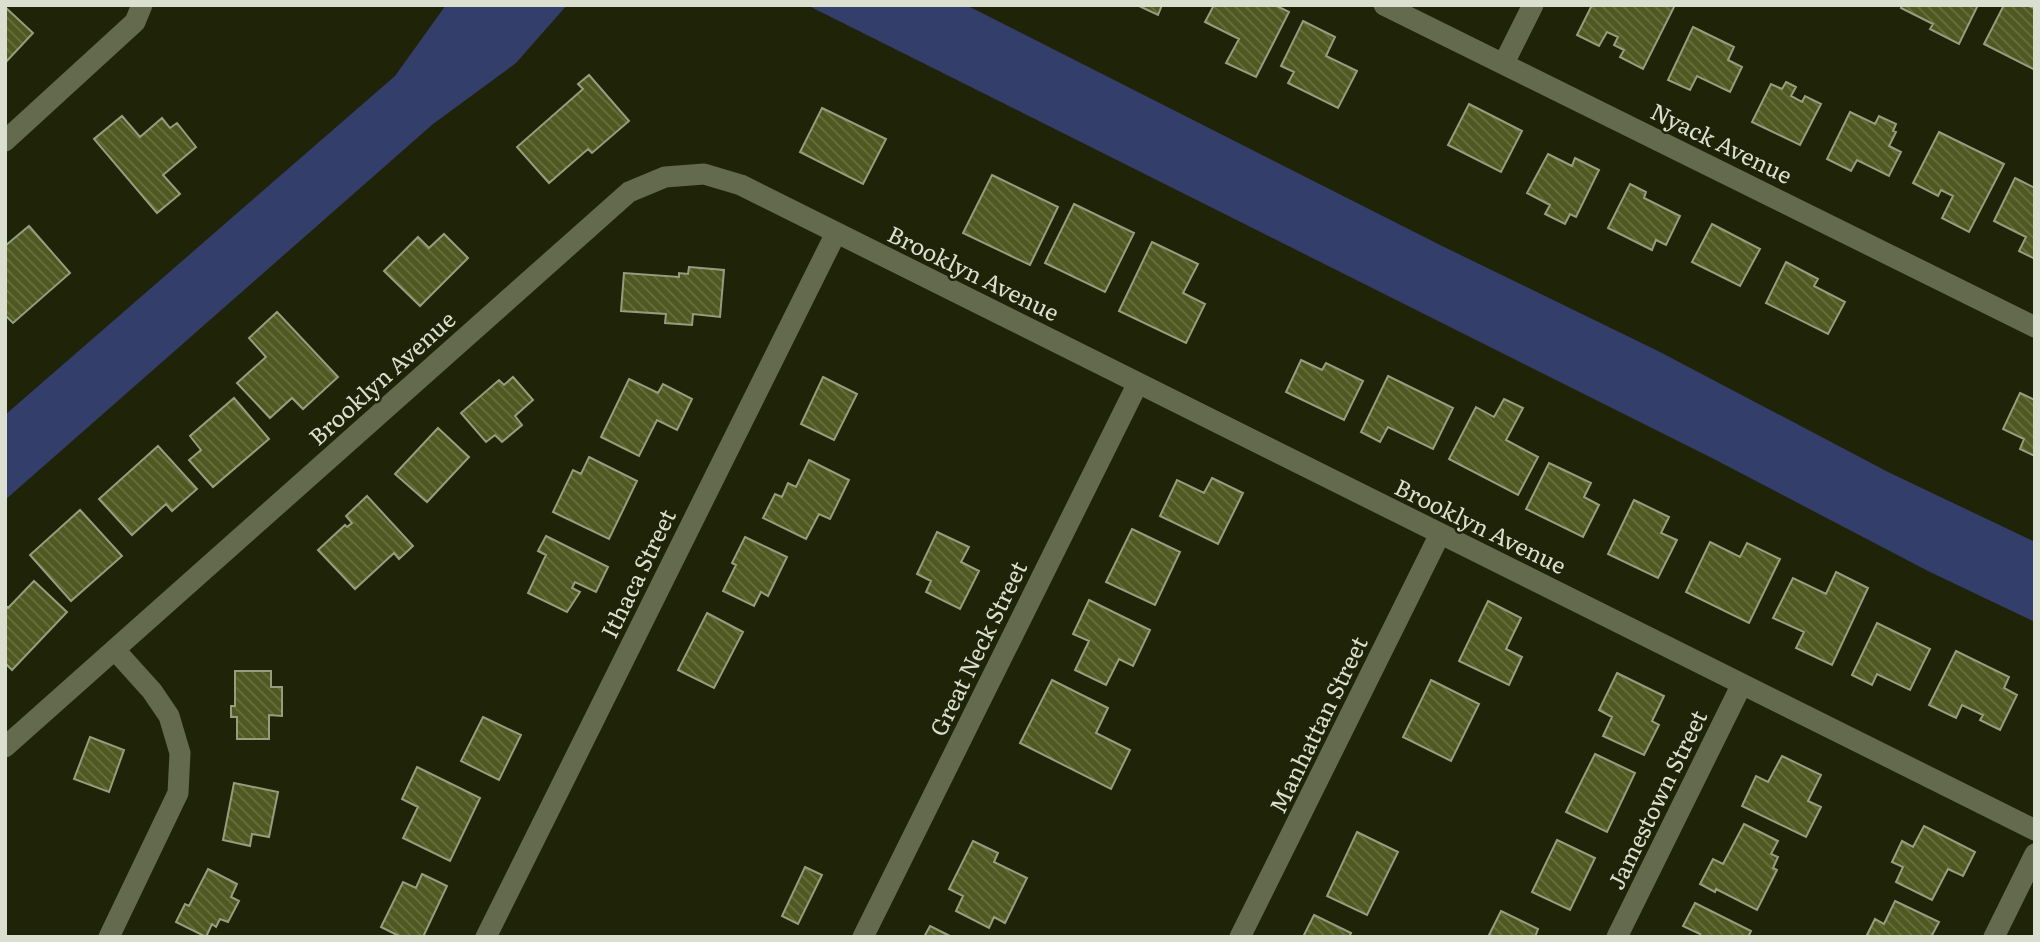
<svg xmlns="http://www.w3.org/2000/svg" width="2040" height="942" font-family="Literata,serif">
	<defs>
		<pattern id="building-back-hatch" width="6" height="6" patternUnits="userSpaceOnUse" patternTransform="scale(1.75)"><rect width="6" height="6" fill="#4f5821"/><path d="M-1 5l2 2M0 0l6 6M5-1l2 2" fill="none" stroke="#687040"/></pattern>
	</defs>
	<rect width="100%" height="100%" fill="#1f2409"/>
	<!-- water -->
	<path fill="#343e6b" d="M446 5H567L516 63 433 124 5 500V415L395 76Z
		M807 5H966L1440 245 1660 352 1888 472 2035 542V622L1928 571 1710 457Z"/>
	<!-- building -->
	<path fill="url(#building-back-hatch)" stroke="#969d7e" stroke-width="2" d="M1137 5H1162L1158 15Z
		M1214 5H1275L1289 12 1256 77 1226 63 1239 39 1205 22Z
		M1592 5H1675L1643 69 1620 57 1624 50 1614 45 1618 37 1607 32 1599 46 1577 35Z
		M1902 5H1978L1959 44 1930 29 1933 24 1901 8Z
		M2004 5H2027L2035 9V70L1984 44Z
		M5 7 33 33 5 63Z
		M1303 21 1335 37 1326 56 1357 71 1338 108 1288 83 1294 72 1281 66Z
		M1693 27 1734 47 1728 60 1742 67 1730 92 1697 76 1690 90 1668 80Z
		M589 75 629 121 592 153 588 149 549 183 517 147 583 89 578 84Z
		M1786 82 1796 87 1791 96 1802 102 1805 96 1821 104 1800 145 1752 122 1771 84 1782 89Z
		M1469 104 1522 131 1501 172 1448 145Z
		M822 108 886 139 863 184 800 152Z
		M1850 112 1875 124 1879 116 1896 124 1893 131 1896 132 1889 146 1901 152 1889 176 1857 160 1851 171 1827 159Z
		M122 116 140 137 162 118 170 128 177 123 196 147 163 175 180 194 157 213 94 139Z
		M1939 132 2004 164 1969 232 1942 218 1953 196 1941 190 1938 196 1913 183Z
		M1548 154 1572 166 1575 158 1599 170 1576 217 1570 214 1565 224 1545 214 1550 205 1527 193Z
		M992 175 1058 207 1030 265 963 233Z
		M2015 178 2035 188V259L2019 251 2026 237 1994 221Z
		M1630 184 1646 192 1644 198 1680 216 1666 245 1656 240 1652 250 1608 228Z
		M1074 204 1134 233 1105 292 1045 263Z
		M1712 224 1760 249 1740 286 1692 262Z
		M29 226 70 273 13 323 5 315V246Z
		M444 234 468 258 420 306 384 271 418 237 429 248Z
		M1152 242 1198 264 1183 293 1205 304 1186 343 1119 311Z
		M1786 262 1818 279 1814 286 1845 302 1828 334 1766 303Z
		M689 267 724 270 720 317 693 314 692 325 665 323 666 314 621 311 624 273 679 277V273L688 274Z
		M277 312 338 377 303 409 292 398 270 418 237 383 266 357 249 338Z
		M1301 360 1322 370 1326 363 1363 381 1344 420 1286 392Z
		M1388 376 1453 408 1433 449 1388 427 1380 442 1361 432Z
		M513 377 533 400 515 416 522 425 502 442 495 435 486 442 461 413 499 380 504 385Z
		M823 377 857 394 834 440 801 424Z
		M629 379 658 393 663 384 692 399 677 430 657 420 639 456 601 437Z
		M2020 393 2035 400V456L2020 449 2024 439 2003 429Z
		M234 398 269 439 213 487 189 460 201 450 190 436Z
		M1504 399 1523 408 1506 440 1538 457 1518 495 1449 459 1476 407 1494 417Z
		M438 428 469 457 427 502 395 474Z
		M158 446 197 489 172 511 166 504 132 535 99 499Z
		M589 457 637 481 609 539 553 512 573 470 581 474Z
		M809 460 849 480 830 519 819 514 806 539 763 518 775 494 782 497 788 483 796 487Z
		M1549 463 1591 483 1584 497 1599 505 1583 537 1526 509Z
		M1212 478 1243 493 1218 544 1160 516 1177 480 1204 493Z
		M367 496 413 546 399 559 394 553 355 589 318 550 345 525 347 527 352 523 346 516Z
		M1634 500 1669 517 1661 533 1677 540 1658 578 1608 554Z
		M80 510 122 556 71 601 30 555Z
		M1132 529 1180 552 1155 605 1106 582Z
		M937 532 969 547 961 562 979 571 960 609 926 592 931 581 917 574Z
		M546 536 608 567 596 592 575 582 572 588 580 592 567 612 528 593 546 555 538 551Z
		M745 537 787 557 768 596 761 592 754 606 723 591 736 565 732 563Z
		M1710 542 1740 557 1747 543 1780 559 1749 623 1686 592Z
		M1836 572 1868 588 1832 665 1796 648 1804 632 1773 618 1793 578 1826 594Z
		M34 581 67 612 12 670 5 663V605L8 608Z
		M1089 600 1150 630 1133 666 1119 659 1106 685 1075 670 1089 641 1073 634Z
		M1488 601 1521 618 1506 649 1522 657 1509 685 1459 661Z
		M707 613 743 632 714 688 678 670Z
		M1877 623 1930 649 1910 690 1877 674 1872 685 1852 675Z
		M1956 651 2009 677 2004 688 2017 695 2000 730 1980 720 1983 715 1962 705 1956 718 1929 705Z
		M235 671H271V687H282V716L269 715V739H237V717H231V706H235Z
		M1617 673 1664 696 1652 721 1659 725 1644 755 1603 736 1612 717 1599 710Z
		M1052 680 1108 708 1096 733 1130 750 1111 789 1020 743Z
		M1431 680 1479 704 1451 761 1403 737Z
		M483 717 521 735 499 780 461 761Z
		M90 737 124 750 109 792 74 779Z
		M1595 754 1635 773 1607 832 1566 812Z
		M1782 756 1821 775 1808 801 1821 807 1806 837 1742 806 1756 776 1768 782Z
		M417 767 480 798 450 861 403 838 418 807 402 799Z
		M234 783 278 792 269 837 252 834 250 846 223 840Z
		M1744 824 1778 841 1771 854 1778 857 1773 868 1777 870 1757 910 1716 889 1715 892 1700 884 1713 859 1723 864Z
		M1924 826 1975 852 1963 876 1948 869 1932 900 1896 882 1903 867 1892 862 1902 841 1913 847Z
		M1357 832 1398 852 1367 915 1327 896Z
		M1557 840 1595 858 1570 910 1532 892Z
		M973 841 998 853 994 862 1027 878 1005 923 994 917 989 928 956 911 963 896 949 889Z
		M805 867 822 875 798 924 782 916Z
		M208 869 237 884 231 897 239 901 228 922 220 919 216 927 212 924 206 937 176 922 185 904 189 906Z
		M422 874 447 886 423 937H401L381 927 403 882 416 888Z
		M1895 901 1939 922 1931 937H1866L1875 919 1884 924Z
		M1695 903 1751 931 1748 937H1699L1700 934 1683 926Z
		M1501 911 1538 929 1535 937H1488Z
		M1314 915 1351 933 1349 937H1303Z
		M930 926 952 937H924Z"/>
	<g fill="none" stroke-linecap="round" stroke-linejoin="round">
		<!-- minor -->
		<path stroke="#646a4d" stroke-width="21" d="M1384 5 2035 327
			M1504 63 1533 5
			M5 141 135 22 142 5
			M5 747 629 192 665 177 704 174 741 185 2035 830
			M109 937 178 793 180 753 169 716 152 691 115 650
			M486 937 836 233
			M863 937 1138 383
			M1240 937 1440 534
			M1617 937 1742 684
			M1994 937 2035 854"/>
	</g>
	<g text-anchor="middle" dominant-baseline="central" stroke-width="5" stroke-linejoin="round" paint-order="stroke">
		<!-- street labels -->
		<g font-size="23" fill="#dbdfcf" stroke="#1f2409">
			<text transform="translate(1722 142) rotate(26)">Nyack Avenue</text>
			<text transform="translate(974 272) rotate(26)">Brooklyn Avenue</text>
			<text transform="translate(381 377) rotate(-42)">Brooklyn Avenue</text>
			<text transform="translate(1481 525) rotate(26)">Brooklyn Avenue</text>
			<text transform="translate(637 573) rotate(-64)">Ithaca Street</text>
			<text transform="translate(977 648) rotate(-64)">Great Neck Street</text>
			<text transform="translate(1317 724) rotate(-64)">Manhattan Street</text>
			<text transform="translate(1656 799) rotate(-64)">Jamestown Street</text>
		</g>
	</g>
	<!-- border -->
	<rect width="2040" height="942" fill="none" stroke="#dbdfcf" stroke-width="14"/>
</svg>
